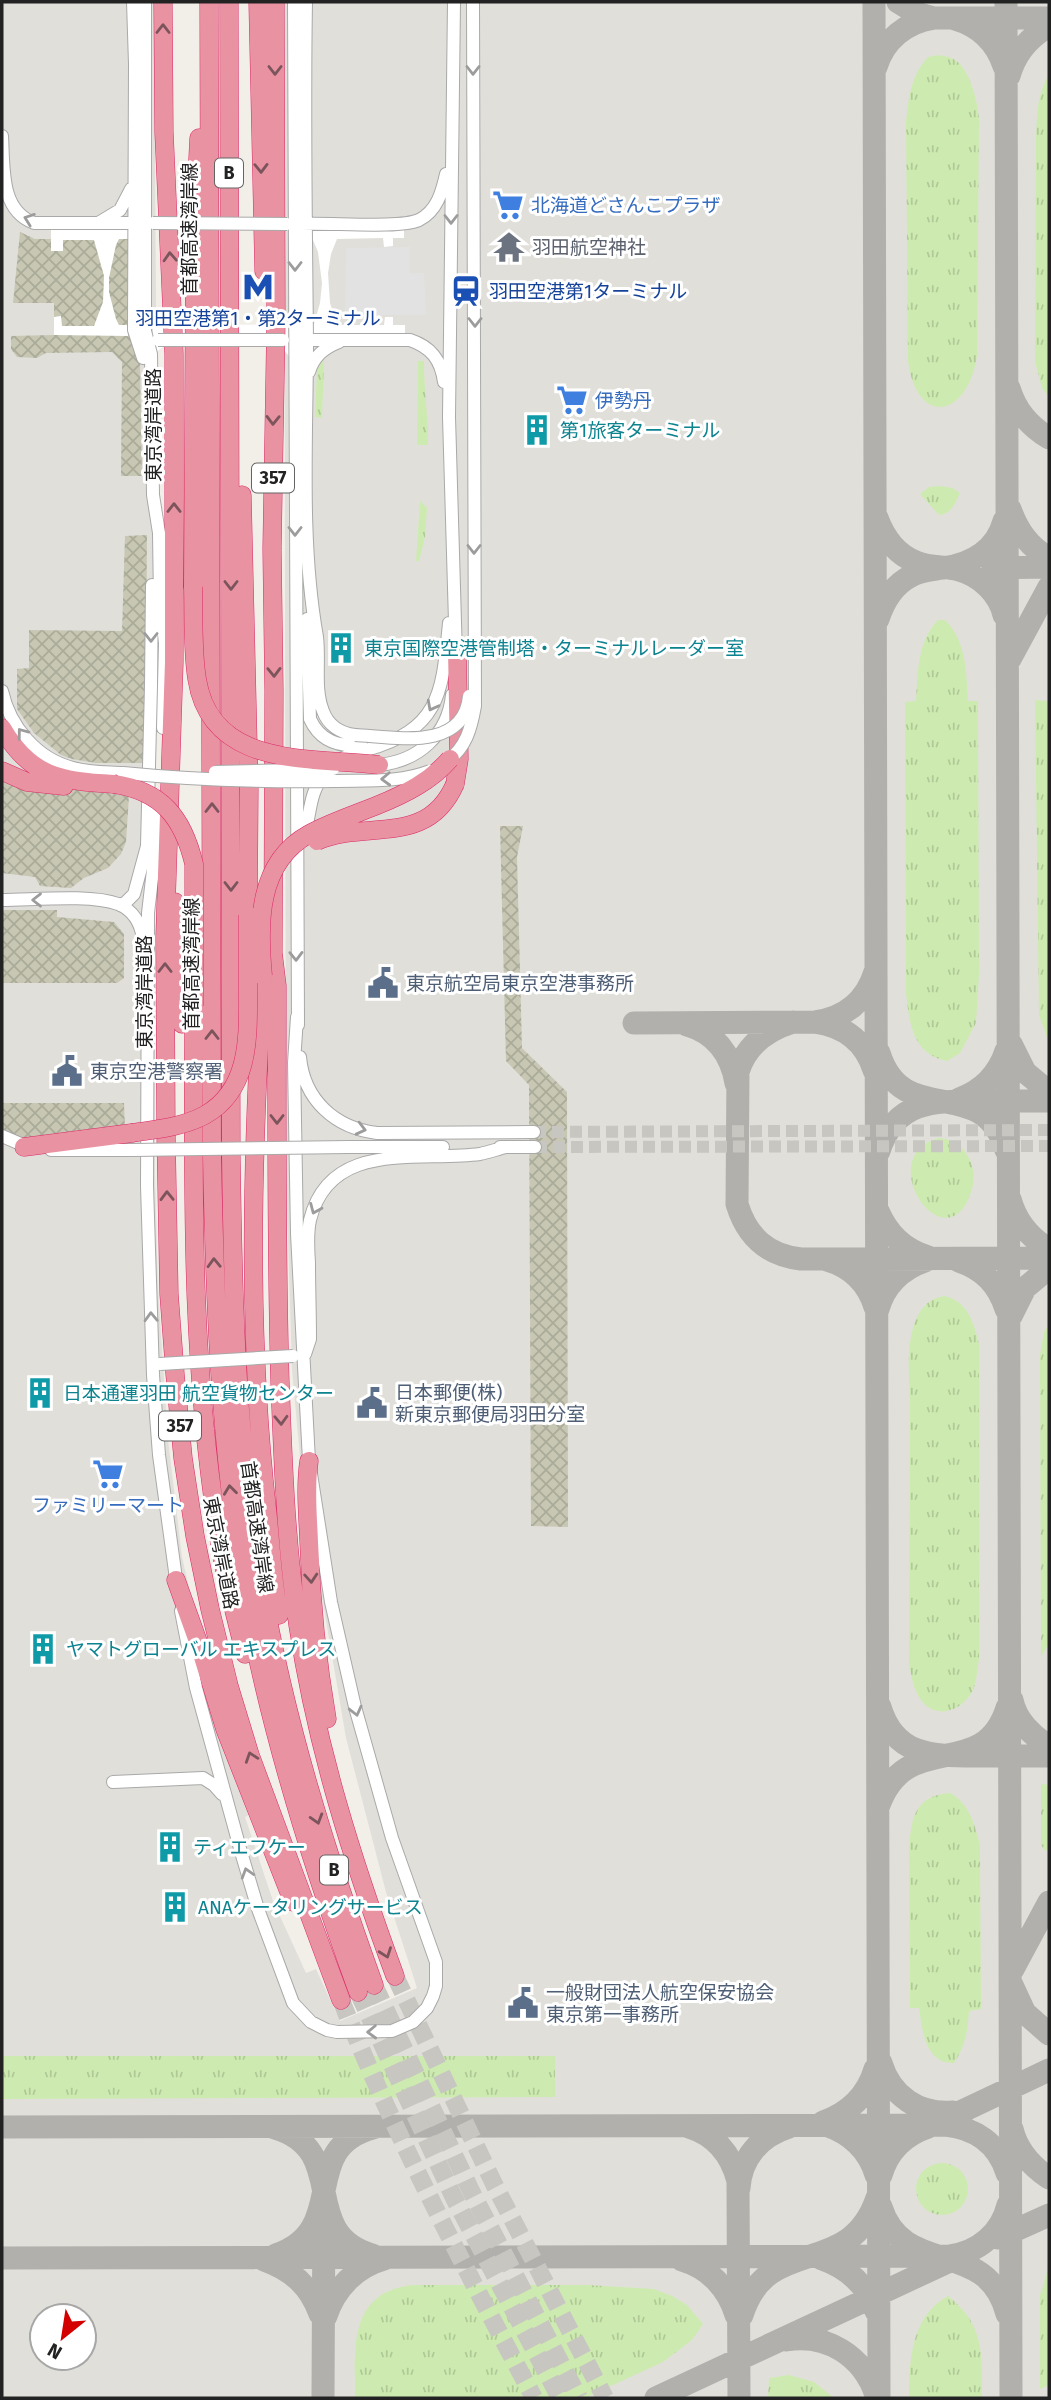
<svg xmlns="http://www.w3.org/2000/svg" width="1051" height="2400" font-family="'Fira Sans','Noto Sans JP',sans-serif">
	<defs>
		<pattern id="construction-cross-hatch" width="8" height="8" patternUnits="userSpaceOnUse" patternTransform="scale(1.75)"><rect width="8" height="8" fill="#c7c7b4"/><path d="M0 0l8 8M0 8l8-8" fill="none" stroke="#abab9a"/></pattern>
		<pattern id="grass-tufts" width="24" height="20" patternUnits="userSpaceOnUse" patternTransform="scale(1.75)"><rect width="24" height="20" fill="#cdebb0"/><path d="M3 7l-1-3M5 7V3M7 7l1-3M15 17l-1-3M17 17v-4M19 17l1-3" fill="none" stroke="#b0c997"/></pattern>
	</defs>
	<rect width="100%" height="100%" fill="#f2efe9"/>
	<!-- airport -->
	<path fill="#e1dfda" fill-rule="evenodd" d="M2 2H154L156 310 154 357 155 1174 158 1289 168 1439 182 1557 192 1601 260 1809 245 1817 273 1901 306 1973 316 1969 340 2021 417 1988 386 1892 346 1738 302 1479 292 1369 286 1177 284 2H1049V2398H2ZM42 2316H84V2358H42Z"/>
	<!-- construction -->
	<path fill="url(#construction-cross-hatch)" d="M20 232 35 239H129L140 363 142 476H121L122 362 112 352 46 353 37 358 17 357 11 349V336L54 335V303H13Z
		M147 535 146 684 143 763H96L72 759 61 755 34 733 17 709V669L29 668V630L122 631 125 536Z
		M2 778 129 796 126 842 121 854 108 868 84 878 71 888 40 886 35 877 2 873Z
		M500 826H523L517 857 522 1048 567 1092 568 1527 531 1526 529 1085 506 1061Z
		M2 910H57V917L114 922 124 934V978L117 983H2Z
		M2 1103H124L125 1128 18 1141 2 1133Z"/>
	<!-- grass -->
	<path fill="url(#grass-tufts)" d="M938 55C944 56 951 57 955 60 970 69 978 103 979 119L977 356C967 419 917 427 908 361L906 122C909 97 910 77 928 57Z
		M1049 75V397L1042 388 1035 361 1036 142C1037 120 1036 94 1049 75Z
		M324 359 322 418 315 417 317 370Z
		M418 361H424C424 390 428 416 428 445H417Z
		M940 486 952 488 960 493C955 504 951 514 939 515L920 494 929 487Z
		M420 501 427 508 425 537 419 561H416Z
		M938 620H945C967 642 966 672 968 701H978L979 974 976 1023 960 1053 947 1061C912 1054 910 1024 906 994L905 702 916 701C918 672 917 642 938 620Z
		M1049 691V1043L1039 1015 1035 700 1047 701Z
		M939 1138C964 1140 979 1165 972 1189 948 1270 869 1157 939 1138Z
		M945 1296C968 1302 974 1323 979 1344V1659C977 1669 977 1683 972 1692 958 1716 928 1720 916 1691 912 1683 911 1673 909 1664L910 1397C908 1367 903 1301 945 1296Z
		M1049 1324V1643L1041 1657 1040 1355 1044 1332Z
		M1041 1784 1049 1785V1848L1045 1851 1041 1845Z
		M950 1793C969 1803 975 1825 980 1845L981 2009 969 2011C968 2030 965 2047 954 2063 925 2064 922 2029 919 2008H910L909 1852C911 1820 913 1796 950 1793Z
		M2 2056H555V2097L2 2099Z
		M916 2189a26 26 0 1 1 52 0a26 26 0 1 1-52 0Z
		M1049 2266V2385L1040 2389V2295Z
		M413 2285H588L654 2289 672 2296 687 2305 703 2324 692 2340 663 2362 585 2398H355C355 2348 348 2292 413 2285Z
		M948 2296C985 2325 982 2355 982 2398H909C909 2361 911 2316 948 2296Z
		M789 2375 814 2382 834 2398H768L769 2378Z"/>
	<!-- parking -->
	<path fill="#e2e2e2" d="M410 247V273H424L426 315H345L346 248Z"/>
	<!-- pier -->
	<path fill="#fff" d="M404 227V238H393V246L384 247 383 238 337 239 331 254 328 273 330 303 337 325H384L385 317H393V325H405V336L311 335V325L314 324 320 303 322 283 318 252 313 240 311 239 310 229Z
		M51 228H129V239H119L116 245 109 278V292L116 319 119 325H128V336L54 335V317L61 316 62 326H94L103 302 104 276 94 240H63V251H51Z
		M153 324 288 325 289 356 282 348 274 345 167 344 153 354Z"/>
	<g fill="none" stroke-linecap="round" stroke-linejoin="round">
		<!-- taxiway -->
		<path stroke="#b1b0ac" stroke-width="23" d="M874 2 879 2398
			M898 2 916 13 934 18
			M1006 2 1011 2398
			M955 19C979 26 996 42 1004 66
			M876 67C884 40 906 22 934 18H1049
			M1009 76C1015 54 1029 37 1049 26
			M1009 388C1016 411 1029 426 1049 438
			M1010 509C1018 531 1029 547 1049 558
			M877 518C884 537 895 554 916 562 930 568 945 566 959 570 981 576 999 594 1004 615
			M993 568 1049 567
			M878 619C884 601 893 585 911 576 920 570 932 570 943 568 971 564 996 550 1004 521
			M1010 659 1049 587
			M793 1022C767 1030 746 1045 738 1072L737 1204C747 1237 767 1255 801 1259L1049 1258
			M815 1022C844 1026 865 1041 874 1070
			M634 1023 815 1022C845 1018 866 1001 875 972
			M687 1025C715 1033 731 1054 736 1083
			M1011 1044 1025 1072 1049 1092
			M879 1053C903 1131 982 1071 1006 1150
			M959 1099C982 1091 998 1075 1006 1051
			M879 1151C895 1101 933 1101 977 1101 1001 1101 1025 1101 1049 1101
			M1010 1199C1016 1221 1030 1238 1049 1249
			M878 1211C888 1234 903 1249 928 1257
			M827 1260C851 1267 868 1284 875 1307
			M959 1261C983 1269 998 1284 1006 1309
			M878 1309C885 1285 902 1269 925 1261
			M1011 1316 1025 1288 1049 1268
			M1012 1700C1016 1720 1032 1736 1049 1746
			M880 1707C895 1757 933 1756 978 1756 1001 1756 1025 1756 1049 1756
			M879 1805C908 1727 983 1784 1007 1708
			M1013 1969 1049 1902
			M1012 1985 1025 2013 1049 2034
			M881 2063C891 2096 919 2115 953 2112
			M823 2122C849 2113 867 2096 875 2069
			M935 2124 1049 2070
			M826 2125C850 2133 869 2150 876 2175
			M2 2127 945 2125C976 2128 998 2144 1007 2173
			M689 2127C715 2135 731 2154 738 2181L739 2398
			M275 2128C352 2151 296 2232 372 2255
			M1012 2129C1017 2150 1031 2166 1049 2178
			M881 2175C888 2151 904 2135 928 2127
			M739 2188C741 2158 760 2136 789 2127
			M881 2207C904 2279 987 2236 1007 2314
			M998 2238 1049 2215
			M276 2255C352 2229 296 2149 373 2128
			M2 2258 950 2256C979 2252 1001 2233 1008 2205
			M822 2259C848 2268 867 2286 876 2311
			M264 2260C292 2270 310 2286 320 2314
			M682 2260C709 2268 728 2288 736 2315
			M742 2315C768 2232 849 2281 877 2198
			M326 2316C335 2288 356 2267 384 2259
			M786 2340C827 2333 863 2356 876 2395
			M323 2398 324 2191
			M656 2398 954 2259"/>
		<!-- minor-tunnel -->
		<path stroke="#c8c6c1" stroke-width="12" stroke-dasharray="12 6" stroke-linecap="butt" d="M534 1132 1049 1130
			M535 1147 1049 1146"/>
		<!-- highway-tunnel -->
		<path stroke="#c8c6c1" stroke-width="18" stroke-dasharray="18 9" stroke-linecap="butt" d="M395 1976 494 2184 605 2398
			M374 1985 471 2191 579 2398
			M358 1992 454 2198 560 2398
			M341 2000C395 2137 465 2268 534 2398"/>
		<defs>
			<path id="minor" d="M133 2 135 64 134 330 143 358
				M145 2V331L151 354 153 495 159 533 160 600 165 643 163 728
				M294 2 298 1025
				M306 2C304 115 306 228 307 341 307 439 300 540 317 637 320 661 314 689 323 711 328 725 340 733 355 735
				M454 2 449 417 456 656
				M2 136C4 169 0 210 34 223H142
				M100 222 120 210 131 189
				M300 224C326 222 399 229 419 220 437 211 442 192 446 174
				M301 340H410C431 347 441 360 444 382
				M309 372C314 356 324 348 339 342
				M307 619 310 719C320 741 338 747 361 745
				M2 691C10 727 37 759 73 768 90 773 107 772 123 773
				M379 765C418 761 448 735 452 695
				M161 802 148 913 147 1186 153 1375 159 1455 177 1586
				M303 838C312 814 307 796 325 773 337 758 349 755 366 750 442 729 442 691 449 623
				M2 900C33 900 90 894 118 904 133 910 141 924 143 939
				M120 905 126 902 134 894 147 846 151 686 152 585
				M300 1057C304 1100 335 1128 377 1133L534 1132
				M2 1136 30 1148
				M349 1147H443
				M500 1147H535
				M51 1150H132
				M305 1354 310 1339C310 1314 309 1288 309 1263 308 1249 307 1234 310 1220 330 1139 419 1162 480 1154 489 1152 498 1149 506 1147
				M181 1611 196 1688 241 1852 258 1909 293 2003 311 2022 327 2030 337 2032 392 2031 413 2022 427 2008 433 1996 436 1986V1962L392 1838 355 1707 331 1602 309 1461 297 1234 294 1063 297 1017
				M113 1782 203 1778 214 1785 222 1794"/>
			<path id="highway" d="M163 2 164 132 174 354V662L165 937 166 1134 169 1294 175 1374 183 1458 195 1536 210 1609 229 1686 250 1755 341 2000
				M209 2 212 1156C215 1315 221 1475 252 1631 277 1755 315 1874 358 1992
				M229 2 231 1156C233 1300 236 1445 262 1588 286 1724 327 1855 374 1985
				M258 2 264 271
				M275 2 276 321 272 549 274 691 273 953 277 986C277 1118 276 1250 280 1382 283 1464 286 1545 298 1625 316 1746 353 1862 395 1976
				M242 495 249 788 248 915
				M193 587 195 216 199 138
				M2 728C30 777 61 781 114 784
				M2 771 27 782 64 786
				M455 784 459 759 457 649
				M175 902 182 981V1024
				M263 976C252 1155 247 1331 267 1509 271 1544 272 1580 279 1615
				M194 1006C193 1189 190 1375 222 1556 228 1589 237 1622 245 1654
				M24 1147 132 1133
				M309 1461C305 1488 308 1515 309 1542 311 1601 317 1661 327 1719
				M176 1580 200 1647 225 1729 293 1902"/>
		</defs>
		<!-- minor casing -->
		<use href="#minor" stroke="#a9a9a9" stroke-width="14"/>
		<!-- highway casing -->
		<use href="#highway" stroke="#dc2a67" stroke-width="19"/>
		<!-- minor -->
		<use href="#minor" stroke="#fff" stroke-width="12"/>
		<!-- highway -->
		<use href="#highway" stroke="#e892a2" stroke-width="18"/>
		<defs>
			<path id="minor-bridge" d="M153 223 287 224
				M158 340H283
				M355 735C394 737 464 752 469 696
				M446 762C466 748 471 729 475 706L473 2
				M215 772 333 769
				M123 773C194 780 263 782 334 781 366 780 400 783 430 771
				M132 1150 349 1147
				M160 1364 293 1356"/>
			<path id="highway-bridge" d="M193 587C194 617 192 649 197 679 211 769 311 757 379 765
				M114 784C162 791 183 818 194 864V1006
				M317 841C367 819 427 848 455 784
				M263 976C258 924 257 863 309 834 331 822 356 814 378 805 405 794 431 781 450 759
				M132 1133C157 1129 183 1127 205 1115 251 1089 248 1035 248 990 248 965 248 940 248 915"/>
		</defs>
		<!-- minor-bridge casing -->
		<use href="#minor-bridge" stroke="#a9a9a9" stroke-width="14" stroke-linecap="butt"/>
		<!-- highway-bridge casing -->
		<use href="#highway-bridge" stroke="#dc2a67" stroke-width="19" stroke-linecap="butt"/>
		<!-- minor-bridge -->
		<use href="#minor-bridge" stroke="#fff" stroke-width="12"/>
		<!-- highway-bridge -->
		<use href="#highway-bridge" stroke="#e892a2" stroke-width="18"/>
	</g>
	<!-- one-way arrows -->
	<defs><path id="oneway-chevron" d="M-2-3.5L2.5 0L-2 3.5" fill="none" stroke-width="1.6" stroke-linecap="round" stroke-linejoin="round" transform="scale(1.75)"/></defs>
	<g stroke="#7b545c">
		<use href="#oneway-chevron" transform="translate(163 29) rotate(-90)"/>
		<use href="#oneway-chevron" transform="translate(275 70) rotate(90)"/>
		<use href="#oneway-chevron" transform="translate(261 168) rotate(89)"/>
		<use href="#oneway-chevron" transform="translate(170 257) rotate(-93)"/>
		<use href="#oneway-chevron" transform="translate(273 420) rotate(91)"/>
		<use href="#oneway-chevron" transform="translate(174 508) rotate(-90)"/>
		<use href="#oneway-chevron" transform="translate(231 585) rotate(90)"/>
		<use href="#oneway-chevron" transform="translate(274 672) rotate(89)"/>
		<use href="#oneway-chevron" transform="translate(212 808) rotate(-90)"/>
		<use href="#oneway-chevron" transform="translate(231 886) rotate(90)"/>
		<use href="#oneway-chevron" transform="translate(165 968) rotate(-90)"/>
		<use href="#oneway-chevron" transform="translate(212 1035) rotate(-90)"/>
		<use href="#oneway-chevron" transform="translate(277 1119) rotate(90)"/>
		<use href="#oneway-chevron" transform="translate(167 1196) rotate(-91)"/>
		<use href="#oneway-chevron" transform="translate(214 1263) rotate(-92)"/>
		<use href="#oneway-chevron" transform="translate(281 1420) rotate(88)"/>
		<use href="#oneway-chevron" transform="translate(230 1490) rotate(-97)"/>
		<use href="#oneway-chevron" transform="translate(311 1578) rotate(86)"/>
		<use href="#oneway-chevron" transform="translate(251 1757) rotate(-109)"/>
		<use href="#oneway-chevron" transform="translate(317 1819) rotate(73)"/>
		<use href="#oneway-chevron" transform="translate(386 1953) rotate(70)"/>
	</g>
	<g stroke="#9c9c9c">
		<use href="#oneway-chevron" transform="translate(473 70) rotate(90)"/>
		<use href="#oneway-chevron" transform="translate(29 219) rotate(-160)"/>
		<use href="#oneway-chevron" transform="translate(451 219) rotate(90)"/>
		<use href="#oneway-chevron" transform="translate(295 266) rotate(90)"/>
		<use href="#oneway-chevron" transform="translate(475 322) rotate(90)"/>
		<use href="#oneway-chevron" transform="translate(295 531) rotate(90)"/>
		<use href="#oneway-chevron" transform="translate(474 549) rotate(90)"/>
		<use href="#oneway-chevron" transform="translate(151 637) rotate(90)"/>
		<use href="#oneway-chevron" transform="translate(432 706) rotate(118)"/>
		<use href="#oneway-chevron" transform="translate(22 733) rotate(-127)"/>
		<use href="#oneway-chevron" transform="translate(386 779) rotate(178)"/>
		<use href="#oneway-chevron" transform="translate(37 900) rotate(-180)"/>
		<use href="#oneway-chevron" transform="translate(296 956) rotate(89)"/>
		<use href="#oneway-chevron" transform="translate(361 1129) rotate(14)"/>
		<use href="#oneway-chevron" transform="translate(315 1209) rotate(113)"/>
		<use href="#oneway-chevron" transform="translate(151 1317) rotate(-92)"/>
		<use href="#oneway-chevron" transform="translate(356 1711) rotate(76)"/>
		<use href="#oneway-chevron" transform="translate(247 1873) rotate(-107)"/>
		<use href="#oneway-chevron" transform="translate(372 2032) rotate(178)"/>
	</g>
	<!-- icons -->
	<defs>
		<symbol id="supermarket-bare" viewBox="-9 -9 18 18"><path d="M-6-5.5h2.5l.6 2H6L4.5 2H-2.5L-4.4-4H-6ZM-1.5 3.2a1.3 1.3 0 1 0 .1 0ZM3 3.2a1.3 1.3 0 1 0 .1 0Z" fill="#3f7fe0" stroke="#fff" stroke-width="2.5" paint-order="stroke"/></symbol>
		<symbol id="temple-bare" viewBox="-9 -9 18 18"><path d="M0-6L5-2H3V0L6.5 2.5H4V6H1.5V3h-3V6H-4V2.5H-6.5L-3 0V-2H-5Z" fill="#6b7280" stroke="#fff" stroke-width="2.5" paint-order="stroke"/></symbol>
		<symbol id="metro-bare" viewBox="-9 -9 18 18"><path d="M-5.5 5V-5H-3L0 0L3-5H5.5V5H3V-.5L0 4L-3-.5V5Z" fill="#1a4fb4" stroke="#fff" stroke-width="2.5" paint-order="stroke"/></symbol>
		<symbol id="station-bare" viewBox="-9 -9 18 18"><path d="M-3-6H3Q5-6 5-4V2Q5 4 3 4L4.5 6H3L1.5 4h-3L-3 6H-4.5L-3 4Q-5 4-5 2V-4Q-5-6-3-6ZM-3.5-4v3h7v-3ZM-3.5 1v1.5H-2V1ZM2 1v1.5H3.5V1Z" fill="#1a4fb4" stroke="#fff" stroke-width="2.5" paint-order="stroke"/></symbol>
		<symbol id="building-bare" viewBox="-9 -9 18 18"><path d="M-4-6H4V6H1V3H-1V6H-4ZM-2.5-4.3h1.7v1.8h-1.7ZM.8-4.3h1.7v1.8H.8ZM-2.5-1h1.7V.8h-1.7ZM.8-1h1.7V.8H.8Z" fill="#0f9aa8" stroke="#fff" stroke-width="2.5" paint-order="stroke"/></symbol>
		<symbol id="civic-bare" viewBox="-9 -9 18 18"><path d="M-.6-6.5H3V-4.5H.6V-3L4-1V1h2V6H-6V1h2V-1L-.6-3ZM-1.2 2.5V6h2.4V2.5Z" fill="#5c6f8a" stroke="#fff" stroke-width="2.5" paint-order="stroke"/></symbol>
	</defs>
	<g fill-rule="evenodd">
		<use href="#supermarket-bare" x="486" y="183" width="44" height="44"/>
		<use href="#temple-bare" x="487" y="225" width="44" height="44"/>
		<use href="#metro-bare" x="236" y="265" width="44" height="44"/>
		<use href="#station-bare" x="444" y="269" width="44" height="44"/>
		<use href="#supermarket-bare" x="550" y="378" width="44" height="44"/>
		<use href="#building-bare" x="515" y="408" width="44" height="44"/>
		<use href="#building-bare" x="319" y="626" width="44" height="44"/>
		<use href="#civic-bare" x="361" y="961" width="44" height="44"/>
		<use href="#civic-bare" x="45" y="1049" width="44" height="44"/>
		<use href="#building-bare" x="18" y="1371" width="44" height="44"/>
		<use href="#civic-bare" x="350" y="1381" width="44" height="44"/>
		<use href="#supermarket-bare" x="86" y="1452" width="44" height="44"/>
		<use href="#building-bare" x="21" y="1627" width="44" height="44"/>
		<use href="#building-bare" x="148" y="1825" width="44" height="44"/>
		<use href="#building-bare" x="153" y="1885" width="44" height="44"/>
		<use href="#civic-bare" x="501" y="1981" width="44" height="44"/>
	</g>
	<g text-anchor="middle" dominant-baseline="central" stroke-width="6" stroke-linejoin="round" paint-order="stroke">
		<!-- shield labels -->
		<g fill="#fff" stroke="#646464" stroke-width="2">
			<rect x="215" y="158.5" width="28" height="29" rx="5"/>
			<rect x="252" y="463.5" width="42" height="29" rx="5"/>
			<rect x="159" y="1411.5" width="42" height="29" rx="5"/>
			<rect x="320" y="1855.5" width="28" height="29" rx="5"/>
		</g>
		<g font-size="18" font-weight="bold" fill="#222">
			<text x="229" y="173">B</text>
			<text x="273" y="478">357</text>
			<text x="180" y="1426">357</text>
			<text x="334" y="1870">B</text>
		</g>
		<!-- shop labels -->
		<g font-size="19" fill="#366cbe" stroke="#fff" text-anchor="start">
			<text x="531" y="205">北海道どさんこプラザ</text>
			<text x="595" y="400">伊勢丹</text>
			<text x="108" y="1505" text-anchor="middle">ファミリーマート</text>
		</g>
		<!-- street labels -->
		<g font-size="19" fill="#222" stroke="#fff">
			<text transform="translate(189 229) rotate(-90)">首都高速湾岸線</text>
			<text transform="translate(153 425) rotate(-90)">東京湾岸道路</text>
			<text transform="translate(191 964) rotate(-90)">首都高速湾岸線</text>
			<text transform="translate(144 992) rotate(-90)">東京湾岸道路</text>
			<text transform="translate(257 1527) rotate(82)">首都高速湾岸線</text>
			<text transform="translate(221 1553) rotate(79)">東京湾岸道路</text>
		</g>
		<!-- worship labels -->
		<g font-size="19" fill="#5b616d" stroke="#fff" text-anchor="start">
			<text x="532" y="247">羽田航空神社</text>
		</g>
		<!-- transit labels -->
		<g font-size="19" fill="#164399" stroke="#fff" text-anchor="start">
			<text x="489" y="291">羽田空港第1ターミナル</text>
			<text x="258" y="318" text-anchor="middle">羽田空港第1・第2ターミナル</text>
		</g>
		<!-- culture labels -->
		<g font-size="19" fill="#0d838f" stroke="#fff" text-anchor="start">
			<text x="560" y="430">第1旅客ターミナル</text>
			<text x="364" y="648">東京国際空港管制塔・ターミナルレーダー室</text>
			<text x="63" y="1393">日本通運羽田 航空貨物センター</text>
			<text x="66" y="1649">ヤマトグローバル エキスプレス</text>
			<text x="193" y="1847">ティエフケー</text>
			<text x="198" y="1907">ANAケータリングサービス</text>
		</g>
		<!-- service labels -->
		<g font-size="19" fill="#4e5e75" stroke="#fff" text-anchor="start">
			<text x="406" y="983">東京航空局東京空港事務所</text>
			<text x="90" y="1071">東京空港警察署</text>
			<text x="395" y="1392">日本郵便(株)<tspan x="395" dy="22">新東京郵便局羽田分室</tspan></text>
			<text x="546" y="1992">一般財団法人航空保安協会<tspan x="546" dy="22">東京第一事務所</tspan></text>
		</g>
	</g>
	<!-- border -->
	<rect width="1051" height="2400" fill="none" stroke="#222222" stroke-width="7"/>
	<!-- north arrow -->
	<g transform="translate(63 2337) rotate(210)"><circle r="33" fill="#ffffff" stroke="#a7a7a7" stroke-width="2"/>
	<path d="M0-5L12 26L0 18L-12 26Z" fill="#d40000"/>
	<text y="-10" font-size="19" font-weight="bold" text-anchor="middle" fill="#222222">N</text>
	</g>
</svg>
